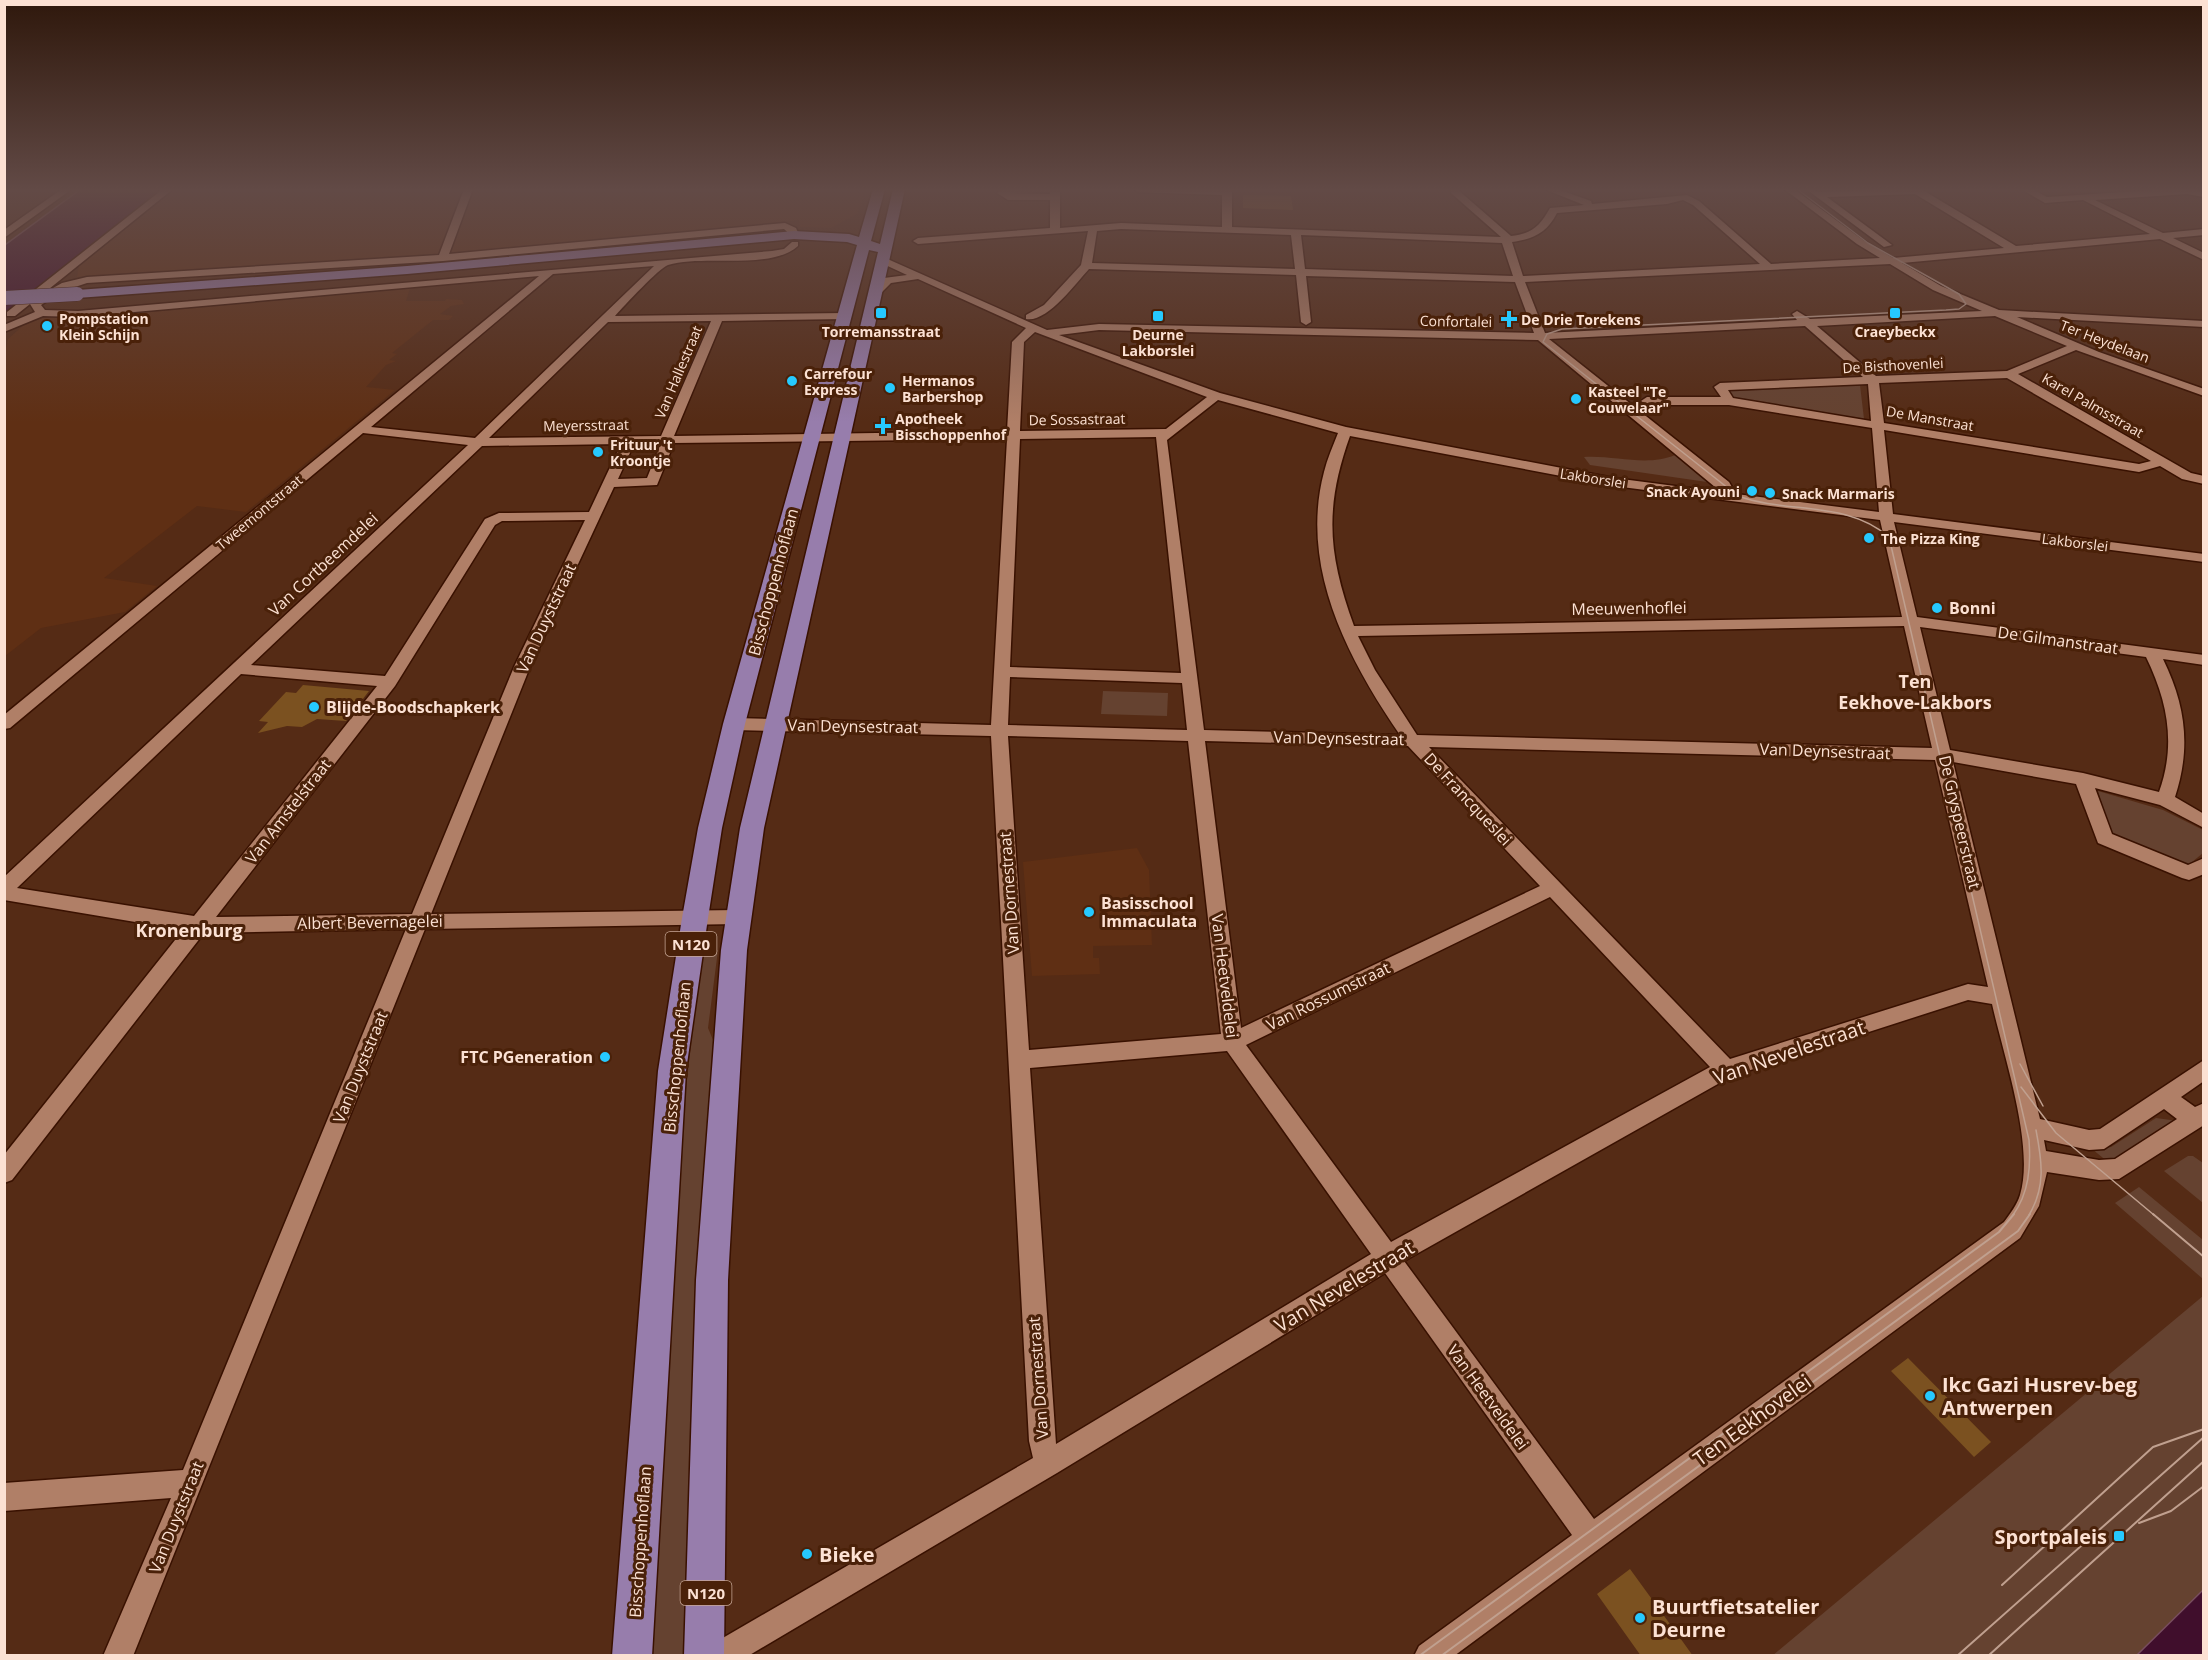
<svg xmlns="http://www.w3.org/2000/svg" width="2208" height="1660" font-family="'Open Sans',sans-serif">
	<rect width="100%" height="100%" fill="#552b15"/>
	<!-- built -->
	<path fill="#5f2f14" d="M165 189H867L857 214 831 228 800 227 799 220 628 240 225 270 77 277 79 265Z
		M410 288 406 301H445L446 299 462 300 464 304 451 306 440 314 453 316 449 320H433L392 353 397 354 389 360 396 361 386 365 366 387 395 390 246 512 197 506 104 578 157 586 125 612 41 628 5 656V352L8 339 26 323 47 317Z
		M1137 848 1149 870 1152 945 1093 946V958H1099L1100 974 1032 976 1023 862Z"/>
	<!-- green -->
	<path fill="#654230" d="M1860 385 1864 419 1734 399 1730 391Z
		M1675 455 1707 482 1590 465 1584 457C1614 455 1647 467 1675 455Z
		M1103 691 1168 693 1167 716 1101 714Z
		M2098 791 2163 810 2203 830V853L2186 867 2111 834Z
		M718 950 708 1028 716 1047 688 1655 649 1656 679 1154 701 951Z
		M2156 1118 2178 1121 2118 1159 2108 1162 2092 1149 2111 1147Z
		M2188 1156H2193L2203 1163V1203L2164 1171Z
		M2139 1187 2203 1240V1279L2115 1203Z
		M2203 1296V1590L2137 1655 1772 1656Z"/>
	<!-- water -->
	<path fill="#400e2c" stroke="#784d5e" stroke-width="1.5" d="M81 189H164L5 316V245Z
		M2203 1590V1655H2137Z"/>
	<!-- building -->
	<path fill="#7b5120" d="M1243 195 1291 196 1293 210 1243 208Z
		M303 685 369 691 346 721 317 719 302 727 287 726 258 733 268 722 259 721 286 692 296 693Z
		M1908 1358 1991 1442 1974 1457 1891 1371Z
		M1630 1569 1683 1642 1693 1656H1641L1597 1594Z"/>
	<g fill="none" stroke-linecap="round" stroke-linejoin="round">
		<defs>
			<path id="minor" d="M62 189H72L4 238V230Z
				M163 189H173L44 293 62 283 87 277 439 255 464 189H473L449 254 785 223 796 228 799 235 794 238 784 229 443 261 87 283 63 291 41 305 45 310 78 311 772 251 784 249 792 242H798V246C770 271 704 254 668 265 659 268 624 306 615 316L845 313 850 316 845 319 722 321 674 436 1007 431 1012 342 1026 328 918 279 891 283 877 297H869V293L884 278 907 275 879 262V258L883 257 1047 330 1099 324 1534 333 1515 282 1306 276 1311 322 1306 325 1301 322 1296 275 1089 269C1075 284 1047 323 1026 319V315L1044 305 1081 265 1088 231 918 244 913 241 918 238 1050 228V200H1008L997 193 1003 189H1060V228L1121 223 1222 227V195L1138 192 1134 189H1232V227L1501 237 1451 193V189H1457L1511 236C1532 234 1540 226 1550 208L1584 205 1544 189H1557L1591 201 1592 204 1687 195 1699 201 1771 264 1880 258 1857 244 1784 189H1794L1863 240 1893 258 2004 248 1915 194 1827 197 1892 245 1884 247 1806 189 1820 192 1921 189 2016 246 2150 234 2083 200 2045 203 2021 189H2032L2047 197 2171 189 2204 191V197L2187 194 2095 200 2163 233 2204 229V235L2173 238 2204 253V260L2160 239 1902 263 1941 286 1999 310 2204 321V327L2017 317 2099 352 2204 389V396L2076 350 2018 374 2191 473 2204 476V484L2182 479 2160 466 2139 472 1884 430 1893 514 2204 554V562L1894 522 1917 617 2204 655V665L2163 659C2186 706 2191 748 2175 797L2204 814V828L2160 805 2095 788 2112 834 2188 865 2204 858V874L2189 880 2182 878 2098 843 2076 784 1953 762 2040 1119 2089 1130 2100 1129 2204 1060V1081L2181 1097 2195 1107 2204 1103V1125L2119 1179 2099 1180 2047 1172 2039 1206 2020 1238 1454 1656H1414L1419 1646 1572 1535 1385 1273 1057 1473 748 1656H704L709 1646 1033 1458 1029 1441 991 736 734 730 726 724 734 718 991 725 1007 439 674 443 657 485 614 487 530 667 431 914 738 910 745 912 748 917 745 922 738 924 425 929 133 1656H103L171 1498 4 1511V1483L183 1470 406 929 204 933 12 1180 4 1183V1155L183 930 4 900V877L468 445 363 433 10 728 4 729V715L539 276 78 317 43 316 4 332V325L35 312 30 304 15 316H7V312ZM1050 192V194L1009 193H1010ZM1683 200 1693 205 1760 264 1523 276 1512 242C1533 239 1547 233 1557 213L1667 204ZM1121 229 1291 235 1295 269 1092 263 1097 231ZM1301 235 1502 243 1513 276 1305 269ZM1890 264 1933 290 1982 311 1810 319 1797 311 1792 314 1797 320 1545 333 1525 282ZM654 266 475 438 371 427 553 274ZM1995 316 2067 346 2007 371 1876 376 1817 326ZM711 321 661 436 489 438 608 322ZM1805 326 1863 377 1720 383 1714 387 1721 397H1647L1641 401 1647 405H1729L1872 428 1879 512 1736 494 1729 482 1549 339ZM1099 330 1538 340 1721 492 1614 478 1346 427 1220 393 1059 335ZM1035 332 1207 397 1166 429 1020 431 1024 342ZM2007 378 2151 461 2139 464 1884 423 1879 383ZM1868 384 1871 421 1733 398 1728 390ZM1218 400 1338 433C1333 446 1327 459 1324 472 1299 567 1348 659 1400 735L1204 730 1167 440ZM1350 436 1614 486 1880 520 1902 617 1354 626C1328 555 1324 508 1350 436ZM1156 437 1181 673 1010 667 1020 439ZM661 443 647 478 618 479 634 444ZM621 444 589 512 499 513 485 519 385 676 251 665 482 446ZM585 520 514 667 412 914 216 917 395 686 495 525 502 521ZM1904 626 1932 748 1417 735 1375 670 1358 636ZM1920 627 2146 657C2168 702 2176 745 2159 792L2083 773 1950 750ZM241 674 377 686 194 916 17 888ZM1010 677 1182 683 1187 730 1008 725ZM1008 736 1188 741 1221 1034 1029 1050ZM1205 741 1408 746 1540 886 1241 1028ZM1429 747 1935 760 1988 987 1968 984 1730 1059ZM1550 897 1710 1067 1391 1242 1246 1045ZM1968 1000 1992 1004C2003 1054 2035 1146 2020 1195 2017 1205 2010 1214 2004 1222L1594 1519 1404 1261 1732 1076ZM1227 1051 1371 1254 1056 1444 1030 1068ZM2164 1109 2177 1119 2115 1159 2099 1160 2046 1151 2044 1140 2089 1150 2104 1149Z"/>
			<path id="major" d="M873 189H885L871 241 880 244 893 189H905L764 828 747 950 728 1280 724 1656H684L696 1280 721 950 740 828 878 252 869 250 745 724 722 828 708 918 686 1071 652 1656H612L658 1071 682 918 698 828 723 724 857 245 847 242 794 239 407 274 77 298 70 294 77 290 407 266 794 231 849 234 859 237Z"/>
		</defs>
		<!-- minor casing -->
		<use href="#minor" stroke="#391100" stroke-width="3"/>
		<!-- major casing -->
		<use href="#major" stroke="#391100" stroke-width="3"/>
		<!-- minor -->
		<use href="#minor" fill="#b07f67" fill-rule="evenodd"/>
		<!-- major -->
		<use href="#major" fill="#977dac" fill-rule="evenodd"/>
		<!-- tram-far1 -->
		<path stroke="#c0a08f" stroke-width="1.5" d="M1797 189 1868 243 1959 294 1966 304 1959 309 1946 310 1562 329 1547 334 1543 342 1738 496C1788 514 1847 500 1889 537L2029 1140C2031 1167 2029 1193 2013 1215
			M2020 1064 2043 1106
			M2021 1087 2056 1133 2154 1215
			M2029 1215C2046 1187 2042 1161 2036 1130"/>
		<!-- tram -->
		<path stroke="#c0a08f" stroke-width="2" d="M2153 1214 2204 1257
			M2139 1523 2171 1511 2204 1486
			M2002 1585 2153 1447 2204 1429
			M1419 1656 1999 1232 2014 1214
			M1441 1656 2018 1231 2030 1214
			M1957 1656 2204 1437
			M1988 1656 2204 1461"/>
		<defs>
			<path id="major-bridge" d="M4 298 77 294"/>
		</defs>
		<!-- major-bridge casing -->
		<use href="#major-bridge" stroke="#391100" stroke-width="15" stroke-linecap="butt"/>
		<!-- major-bridge -->
		<use href="#major-bridge" stroke="#977dac" stroke-width="14"/>
	</g>
	<!-- sky -->
	<linearGradient id="sky" x2="0" y2="1"><stop stop-color="#2f180c"/><stop offset="0.45" stop-color="#624a46"/><stop offset="1" stop-color="#624a46" stop-opacity="0"/></linearGradient>
	<rect width="2208" height="422" fill="url(#sky)"/>
	<!-- markers -->
	<g fill="#26c9fe" stroke="#4a2109" stroke-width="2">
		<rect x="875" y="307" width="12" height="12" rx="3"/>
		<rect x="1889" y="307" width="12" height="12" rx="3"/>
		<rect x="1152" y="310" width="12" height="12" rx="3"/>
		<path d="M1506 310h6v6h6v6h-6v6h-6v-6h-6v-6h6z"/>
		<circle cx="47" cy="326" r="6"/>
		<circle cx="792" cy="381" r="6"/>
		<circle cx="890" cy="388" r="6"/>
		<circle cx="1576" cy="399" r="6"/>
		<path d="M880 417h6v6h6v6h-6v6h-6v-6h-6v-6h6z"/>
		<circle cx="598" cy="452" r="6"/>
		<circle cx="1752" cy="491" r="6"/>
		<circle cx="1770" cy="493" r="6"/>
		<circle cx="1869" cy="538" r="6"/>
		<circle cx="1937" cy="608" r="6"/>
		<circle cx="314" cy="707" r="6"/>
		<circle cx="1089" cy="912" r="6"/>
		<circle cx="605" cy="1057" r="6"/>
		<circle cx="1930" cy="1396" r="6"/>
		<rect x="2113" y="1530" width="12" height="12" rx="3"/>
		<circle cx="807" cy="1554" r="6"/>
		<circle cx="1640" cy="1618" r="6"/>
	</g>
	<g text-anchor="middle" dominant-baseline="central" stroke-width="6" stroke-linejoin="round" paint-order="stroke">
		<!-- far-poi labels -->
		<g font-size="14" font-weight="bold" fill="#fce1d3" stroke="#4a2109" text-anchor="start">
			<text x="59" y="318">Pompstation<tspan x="59" dy="16">Klein Schijn</tspan></text>
			<text x="1521" y="319">De Drie Torekens</text>
			<text x="881" y="331" text-anchor="middle">Torremansstraat</text>
			<text x="1895" y="331" text-anchor="middle">Craeybeckx</text>
			<text x="1158" y="334" text-anchor="middle">Deurne<tspan x="1158" dy="16">Lakborslei</tspan></text>
			<text x="804" y="373">Carrefour<tspan x="804" dy="16">Express</tspan></text>
			<text x="902" y="380">Hermanos<tspan x="902" dy="16">Barbershop</tspan></text>
			<text x="1588" y="391">Kasteel "Te<tspan x="1588" dy="16">Couwelaar"</tspan></text>
			<text x="895" y="418">Apotheek<tspan x="895" dy="16">Bisschoppenhof</tspan></text>
			<text x="610" y="444">Frituur 't<tspan x="610" dy="16">Kroontje</tspan></text>
			<text x="1740" y="491" text-anchor="end">Snack Ayouni</text>
			<text x="1782" y="493">Snack Marmaris</text>
			<text x="1881" y="538">The Pizza King</text>
		</g>
		<!-- far-street labels -->
		<g font-size="14" fill="#fce1d3" stroke="#4a2109">
			<text transform="translate(1456 321) rotate(1)">Confortalei</text>
			<text transform="translate(2105 341) rotate(21)">Ter Heydelaan</text>
			<text transform="translate(1893 365) rotate(-3)">De Bisthovenlei</text>
			<text transform="translate(678 372) rotate(-67)">Van Hallestraat</text>
			<text transform="translate(2093 405) rotate(30)">Karel Palmsstraat</text>
			<text transform="translate(1930 418) rotate(10)">De Manstraat</text>
			<text transform="translate(1077 419) rotate(-1)">De Sossastraat</text>
			<text transform="translate(586 425) rotate(-1)">Meyersstraat</text>
			<text transform="translate(1593 478) rotate(9)">Lakborslei</text>
			<text transform="translate(259 512) rotate(-40)">Tweemontstraat</text>
			<text transform="translate(2075 542) rotate(7)">Lakborslei</text>
		</g>
		<!-- shield labels -->
		<g fill="#4a2109" stroke="#c7a796" stroke-width="1.5">
			<rect x="665.5" y="932" width="51" height="24" rx="4.5"/>
			<rect x="680.5" y="1581" width="51" height="24" rx="4.5"/>
		</g>
		<g font-size="15" font-weight="bold" fill="#fce1d3">
			<text x="691" y="944">N120</text>
			<text x="706" y="1593">N120</text>
		</g>
		<!-- street labels -->
		<g font-size="16" fill="#fce1d3" stroke="#4a2109">
			<text transform="translate(323 564) rotate(-43)">Van Cortbeemdelei</text>
			<text transform="translate(773 582) rotate(-75)">Bisschoppenhoflaan</text>
			<text transform="translate(1629 608) rotate(-1)">Meeuwenhoflei</text>
			<text transform="translate(546 618) rotate(-65)">Van Duyststraat</text>
			<text transform="translate(2058 640) rotate(8)">De Gilmanstraat</text>
			<text transform="translate(853 726) rotate(1)">Van Deynsestraat</text>
			<text transform="translate(1339 738) rotate(1)">Van Deynsestraat</text>
			<text transform="translate(1825 751) rotate(2)">Van Deynsestraat</text>
			<text transform="translate(1468 799) rotate(47)">De Francqueslei</text>
			<text transform="translate(288 811) rotate(-52)">Van Amstelstraat</text>
			<text transform="translate(1960 822) rotate(77)">De Gryspeerstraat</text>
			<text transform="translate(1009 893) rotate(-94)">Van Dornestraat</text>
			<text transform="translate(370 922) rotate(-1)">Albert Bevernagelei</text>
			<text transform="translate(1225 976) rotate(83)">Van Heetveldelei</text>
			<text transform="translate(1328 996) rotate(-26)">Van Rossumstraat</text>
			<text transform="translate(677 1057) rotate(-84)">Bisschoppenhoflaan</text>
			<text transform="translate(360 1067) rotate(-68)">Van Duyststraat</text>
			<text transform="translate(1038 1378) rotate(-94)">Van Dornestraat</text>
			<text transform="translate(1488 1397) rotate(54)">Van Heetveldelei</text>
			<text transform="translate(176 1517) rotate(-68)">Van Duyststraat</text>
			<text transform="translate(640 1542) rotate(-86)">Bisschoppenhoflaan</text>
		</g>
		<!-- poi labels -->
		<g font-size="16" font-weight="bold" fill="#fce1d3" stroke="#4a2109" text-anchor="start">
			<text x="1949" y="608">Bonni</text>
			<text x="326" y="707">Blijde-Boodschapkerk</text>
			<text x="1101" y="903">Basisschool<tspan x="1101" dy="18">Immaculata</tspan></text>
			<text x="593" y="1057" text-anchor="end">FTC PGeneration</text>
		</g>
		<!-- neighbourhood labels -->
		<g font-size="18" font-weight="bold" fill="#fce1d3" stroke="#4a2109">
			<text x="1915" y="681">Ten<tspan x="1915" dy="21">Eekhove-Lakbors</tspan></text>
			<text x="189" y="930">Kronenburg</text>
		</g>
		<!-- near-street labels -->
		<g font-size="20" fill="#fce1d3" stroke="#4a2109">
			<text transform="translate(1789 1052) rotate(-19)">Van Nevelestraat</text>
			<text transform="translate(1344 1286) rotate(-31)">Van Nevelestraat</text>
			<text transform="translate(1752 1420) rotate(-36)">Ten Eekhovelei</text>
		</g>
		<!-- near-poi labels -->
		<g font-size="20" font-weight="bold" fill="#fce1d3" stroke="#4a2109" text-anchor="start">
			<text x="1942" y="1384">Ikc Gazi Husrev-beg<tspan x="1942" dy="23">Antwerpen</tspan></text>
			<text x="2107" y="1536" text-anchor="end">Sportpaleis</text>
			<text x="819" y="1554">Bieke</text>
			<text x="1652" y="1606">Buurtfietsatelier<tspan x="1652" dy="23">Deurne</tspan></text>
		</g>
	</g>
	<!-- border -->
	<rect width="2208" height="1660" fill="none" stroke="#fce1d3" stroke-width="12"/>
</svg>
